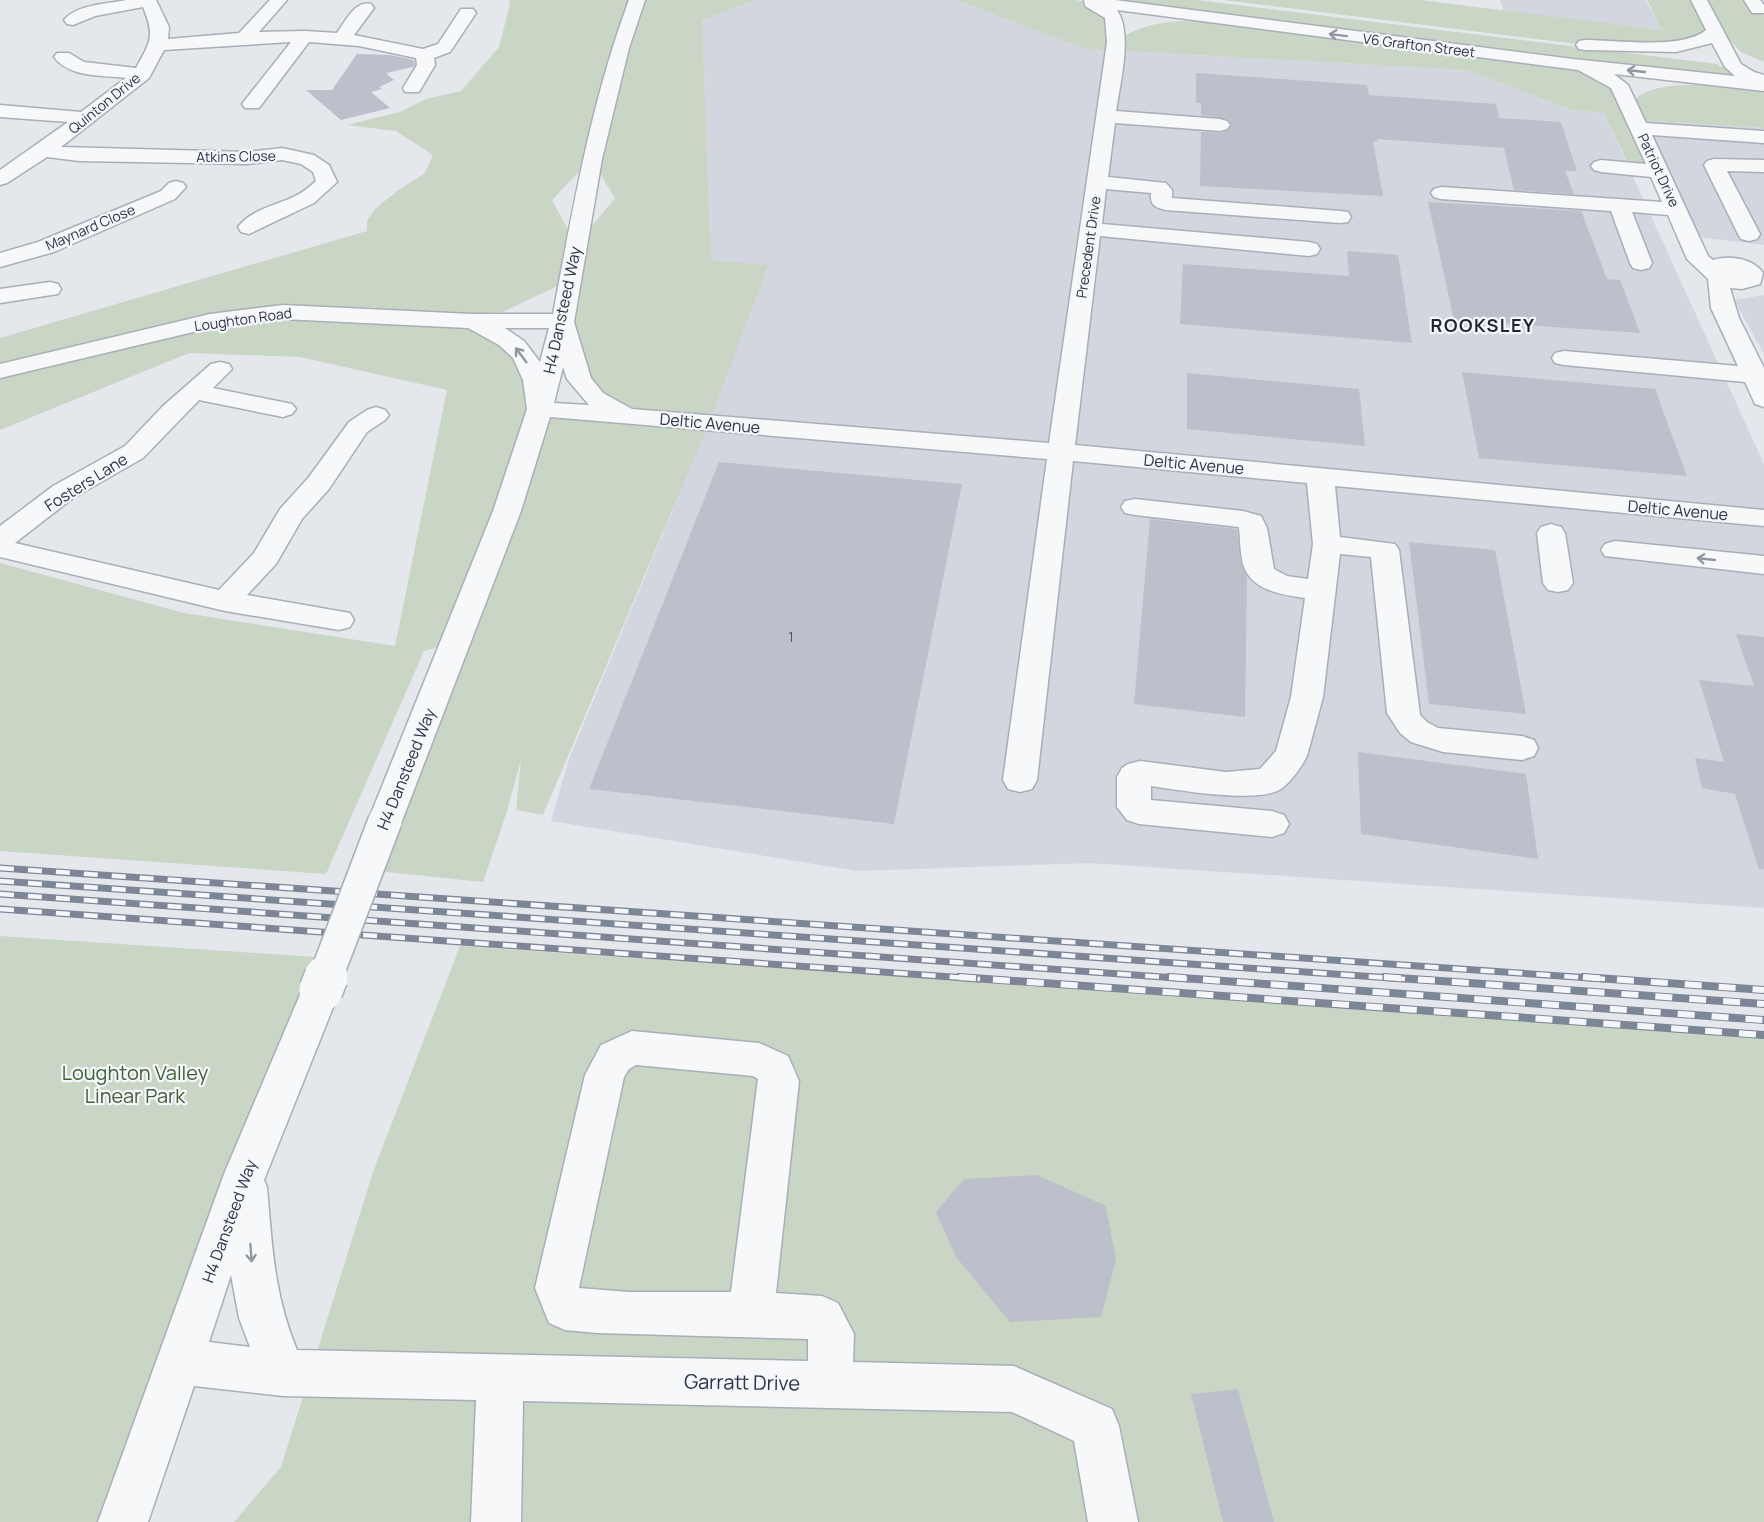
<svg xmlns="http://www.w3.org/2000/svg" width="1764" height="1522" font-family="Manrope,sans-serif">
	<rect width="100%" height="100%" fill="#e4e7ec"/>
	<!-- built -->
	<path fill="#d2d6de" d="M756 0H956L1085 49 1467 70 1572 110 1604 113 1764 464V908L1089 863 857 871 551 821 569 759 671 514 767 265 711 260 702 20Z
		M1500 0H1645L1663 30 1504 12Z
		M1636 120 1764 128V245L1689 236Z
		M1764 295V354L1734 300Z"/>
	<!-- green -->
	<path fill="#c9d6c5" fill-rule="evenodd" d="M509 0H756L702 20 711 260 768 265 709 423 543 815 516 810 521 760 506 814 483 882 367 870 540 409 621 414 579 379 570 280 503 312 463 314 365 307 288 312 471 330 487 334 524 368 527 401 525 416 483 537 436 648 424 651 326 874 0 851V563L184 613 395 646 447 390 300 357 189 353 0 430V338L367 231V221L375 209 397 191 425 173 433 155 396 131 347 125 400 112 426 99 461 91 499 47 510 4ZM591 159 615 198 576 245 552 200Z
		M956 0H1075L1093 3 1106 9 1116 42C1147 17 1190 21 1228 21L1598 72 1629 105C1654 73 1729 88 1764 92V128L1637 120 1660 172 1630 168 1604 113 1572 110 1467 70 1085 49Z
		M1110 0H1197L1717 64 1744 79Z
		M1224 0H1420L1662 30 1647 0H1752L1764 16V62L1741 52 1731 41 1708 38 1691 44 1585 45Z
		M0 936 333 958 123 1522H0Z
		M460 946 1764 1035V1522H234L281 1467 373 1172Z"/>
	<!-- building -->
	<path fill="#bbc0ca" d="M357 54 390 55 414 60 415 65 413 67 386 73 394 80 379 87 382 89 371 92 390 108 341 120 306 90H332Z
		M1196 73 1367 85 1369 95 1496 104 1499 118 1561 122 1577 171H1565L1574 194 1514 190 1504 148 1377 139 1378 142 1373 141 1383 196 1200 186 1201 132 1221 133 1229 130 1232 125 1228 119 1201 115V103H1196Z
		M1428 202 1581 211 1607 279 1620 280 1640 333 1454 320Z
		M1347 251 1398 255 1412 343 1180 324 1183 264 1349 276Z
		M1462 372 1655 389 1687 476 1479 458Z
		M1187 373 1359 389 1365 446 1187 429Z
		M719 462 962 484 894 824 589 789Z
		M1150 519 1237 529 1240 560 1247 577 1245 717 1134 704Z
		M1409 542 1495 550 1526 714 1429 704Z
		M1736 634 1764 637V869L1759 870 1735 794 1702 788 1695 758 1724 762 1699 680 1754 686Z
		M1358 752 1526 774 1538 859 1361 834Z
		M1037 1175 1106 1206 1116 1260 1101 1317 1010 1322 956 1257 936 1212 964 1179Z
		M1238 1389 1274 1522H1223L1191 1394Z"/>
	<g fill="none" stroke-linecap="round" stroke-linejoin="round">
		<defs>
			<path id="minor" d="M126 0H156L169 27 168 39 239 33 270 0H287L259 32 305 31 337 33C345 22 355 0 371 4L374 8 354 35 423 49 438 44 461 9H473L476 13 450 52 434 58 435 65 419 92H405L403 88 417 65 416 58 359 46 309 42 259 108H245L242 104 291 42 164 50 149 78 61 147 247 152 282 148 314 155 329 165 337 182 314 203 249 234 241 232 238 227C251 209 279 205 297 195 304 192 310 186 316 181L313 172 301 164 282 160 247 164 79 161 47 157 7 183 0 185V170L68 122 0 117V105L81 112 126 78C103 75 69 78 54 57L57 53H69L84 62 136 68C151 41 155 36 143 7L95 16 73 25 67 24 64 20C77 4 108 4 126 0Z
				M629 0H645L629 48 602 159 574 322 591 378 603 393 632 409 1049 443 1107 42 1105 18 1085 6 1084 0H1115L1573 59 1735 76 1725 67 1712 43 1676 52 1585 50 1579 49 1576 45 1579 41 1585 40C1616 40 1683 50 1706 30L1691 0H1707L1741 64 1754 72 1764 75V91L1614 74 1628 85 1646 123 1764 131V143L1652 135 1708 256 1713 260C1729 255 1753 258 1763 273L1760 284 1742 289 1730 288 1739 318 1764 368V407L1755 404 1745 382 1564 365 1555 363 1552 358 1555 353 1564 351 1738 366 1711 308 1708 279 1687 259 1668 215 1632 212 1652 263 1649 268 1641 270 1633 268 1630 263 1611 211 1441 199 1434 197 1431 193 1434 189 1441 187 1662 202 1651 177 1601 172 1594 170 1591 166 1594 162 1601 160 1646 164 1611 88 1578 70 1117 10C1133 33 1120 84 1116 111L1220 119 1227 121 1230 125 1227 129 1220 131 1115 123 1108 177 1166 183 1172 190V198L1340 211 1348 212 1351 217 1348 222 1340 223 1166 210C1154 207 1150 205 1151 193L1106 189 1102 224 1309 242 1317 244 1320 249 1317 254 1309 256 1100 236 1075 445 1764 510V526L1335 486 1340 537 1395 544 1399 550 1420 715 1427 722 1438 728 1522 736 1534 740 1538 748 1534 756 1522 760 1443 752 1411 742 1400 733 1387 713 1371 557 1340 554 1323 697 1307 756C1302 766 1291 782 1281 789 1257 804 1179 790 1151 786V800L1272 811 1284 815 1289 824 1284 833 1272 837 1139 824 1127 820 1117 807V777L1122 768 1128 764 1140 761 1226 772 1260 769 1276 751 1291 697 1305 598C1279 594 1248 590 1242 560 1240 549 1240 538 1239 527L1135 515 1125 513 1121 507 1125 501 1135 499 1243 511 1261 516 1267 528 1274 569 1287 576 1308 579 1313 544 1307 483 1073 461 1037 780 1032 789 1020 792 1008 789 1003 780 1047 459 550 417 521 511 402 821 397 830 385 834 373 830 368 821 493 511 527 409 523 380 513 358 499 345 468 328 283 319 210 328 0 378V364L210 314 283 305 472 314H553C573 208 591 102 629 0ZM505 328H549L540 362 524 341ZM563 367 567 379 589 405 554 403Z
				M1744 0H1760L1764 5V13H1752Z
				M1714 159 1764 160V172L1727 171 1760 234 1757 239 1749 241 1741 239 1738 234 1704 165 1707 161Z
				M176 181 183 183 186 187 175 199 54 252 0 267V253L38 242 161 191 169 183Z
				M50 282 58 284 61 289 58 294 0 303V289Z
				M220 362 229 364 232 369 213 388 292 404 296 409 292 414 283 417 199 400 143 458 73 498 15 543 219 590 254 553 280 509 309 477 349 422 367 410 376 407 385 410 389 415 385 420 367 432 329 489 302 519 276 564 247 595 350 613 354 620 350 627 339 630 225 611 0 557V526L53 486 125 446 163 406 211 364Z
				M1551 524 1561 527 1565 533 1573 583 1568 590 1558 592 1548 590 1543 583 1537 533 1541 527Z
				M1615 541 1764 556V574L1605 556 1601 550 1605 544Z
				M321 974 334 979 340 990 264 1180 267 1187C272 1245 274 1295 297 1350L808 1361V1339L597 1333 565 1330 549 1323 535 1288 585 1075 601 1045 632 1031 759 1043 788 1056 799 1081 776 1293 822 1296 838 1303 854 1334 853 1362 1014 1366 1112 1409 1119 1426 1138 1522H1088L1074 1441 1012 1412 523 1401 521 1522H471L476 1400 283 1396 194 1386 148 1522H98L224 1174 302 990 308 979ZM636 1065 753 1076 758 1079 731 1292H629L579 1288 624 1077 629 1069ZM231 1275 239 1318 250 1347 209 1342Z"/>
		</defs>
		<!-- minor casing -->
		<use href="#minor" stroke="#a9aeb7" stroke-width="3"/>
		<!-- minor -->
		<use href="#minor" fill="#f7f8fa" fill-rule="evenodd"/>
		<defs>
			<path id="rail-far1" d="M0 868 1605 979
				M0 881 1405 979
				M0 894 1190 979
				M0 909 980 979"/>
			<path id="rail" d="M959 977 1764 1035
				M1169 977 1764 1020
				M1384 977 1764 1004
				M1583 977 1764 990"/>
		</defs>
		<!-- rail-far1 casing -->
		<use href="#rail-far1" stroke="#7d8696" stroke-width="7"/>
		<!-- rail casing -->
		<use href="#rail" stroke="#7d8696" stroke-width="8"/>
		<!-- rail-far1 -->
		<use href="#rail-far1" stroke="#f4f6f9" stroke-width="4.5" stroke-dasharray="14" stroke-linecap="butt"/>
		<!-- rail -->
		<use href="#rail" stroke="#f4f6f9" stroke-width="6" stroke-dasharray="17" stroke-linecap="butt"/>
		<defs>
			<path id="minor-bridge-far1" d="M325 979 385 821"/>
			<path id="minor-bridge" d="M321 990 326 977"/>
		</defs>
		<!-- minor-bridge-far1 casing -->
		<use href="#minor-bridge-far1" stroke="#a9aeb7" stroke-width="36" stroke-linecap="butt"/>
		<!-- minor-bridge casing -->
		<use href="#minor-bridge" stroke="#a9aeb7" stroke-width="46" stroke-linecap="butt"/>
		<!-- minor-bridge-far1 -->
		<use href="#minor-bridge-far1" stroke="#f7f8fa" stroke-width="33"/>
		<!-- minor-bridge -->
		<use href="#minor-bridge" stroke="#f7f8fa" stroke-width="43"/>
	</g>
	<!-- one-way arrows -->
	<defs><path id="oneway-shaft" d="M-6 0H5M1.5-3L5.5 0L1.5 3" fill="none" stroke-width="1.6" stroke-linecap="round" stroke-linejoin="round" transform="scale(1.5)"/></defs>
	<g stroke="#9196a0">
		<use href="#oneway-shaft" transform="translate(1338 35) rotate(-173)"/>
		<use href="#oneway-shaft" transform="translate(1636 71) rotate(-174)"/>
		<use href="#oneway-shaft" transform="translate(521 355) rotate(-127)"/>
		<use href="#oneway-shaft" transform="translate(1706 559) rotate(-174)"/>
		<use href="#oneway-shaft" transform="translate(251 1253) rotate(86)"/>
	</g>
	<g text-anchor="middle" dominant-baseline="central" stroke-width="4.5" stroke-linejoin="round" paint-order="stroke">
		<!-- far-street labels -->
		<g font-size="14" fill="#2b3445" stroke="#f4f6f9">
			<text transform="translate(1419 45) rotate(7)">V6 Grafton Street</text>
			<text transform="translate(104 103) rotate(-39)">Quinton Drive</text>
			<text transform="translate(236 156) rotate(-1)">Atkins Close</text>
			<text transform="translate(1659 170) rotate(65)">Patriot Drive</text>
			<text transform="translate(90 227) rotate(-23)">Maynard Close</text>
			<text transform="translate(1088 247) rotate(-82)">Precedent Drive</text>
			<text transform="translate(243 319) rotate(-8)">Loughton Road</text>
		</g>
		<!-- number labels -->
		<g font-size="14" fill="#4f5766">
			<text x="791" y="636">1</text>
		</g>
		<!-- street labels -->
		<g font-size="16" fill="#2b3445" stroke="#f4f6f9">
			<text transform="translate(562 310) rotate(-78)">H4 Dansteed Way</text>
			<text transform="translate(710 423) rotate(5)">Deltic Avenue</text>
			<text transform="translate(1194 464) rotate(5)">Deltic Avenue</text>
			<text transform="translate(86 482) rotate(-32)">Fosters Lane</text>
			<text transform="translate(1678 510) rotate(5)">Deltic Avenue</text>
			<text transform="translate(406 769) rotate(-68)">H4 Dansteed Way</text>
			<text transform="translate(229 1221) rotate(-70)">H4 Dansteed Way</text>
		</g>
		<!-- far-district labels -->
		<g font-size="18" font-weight="bold" letter-spacing="1.5" fill="#1d2536" stroke="#f4f6f9">
			<text x="1483" y="325">ROOKSLEY</text>
		</g>
		<!-- near-park labels -->
		<g font-size="20" fill="#3f6138" stroke="#f4f6f9">
			<text x="135" y="1072">Loughton Valley<tspan x="135" dy="23">Linear Park</tspan></text>
		</g>
		<!-- near-street labels -->
		<g font-size="20" fill="#2b3445" stroke="#f4f6f9">
			<text transform="translate(742 1382) rotate(1)">Garratt Drive</text>
		</g>
	</g>
</svg>
